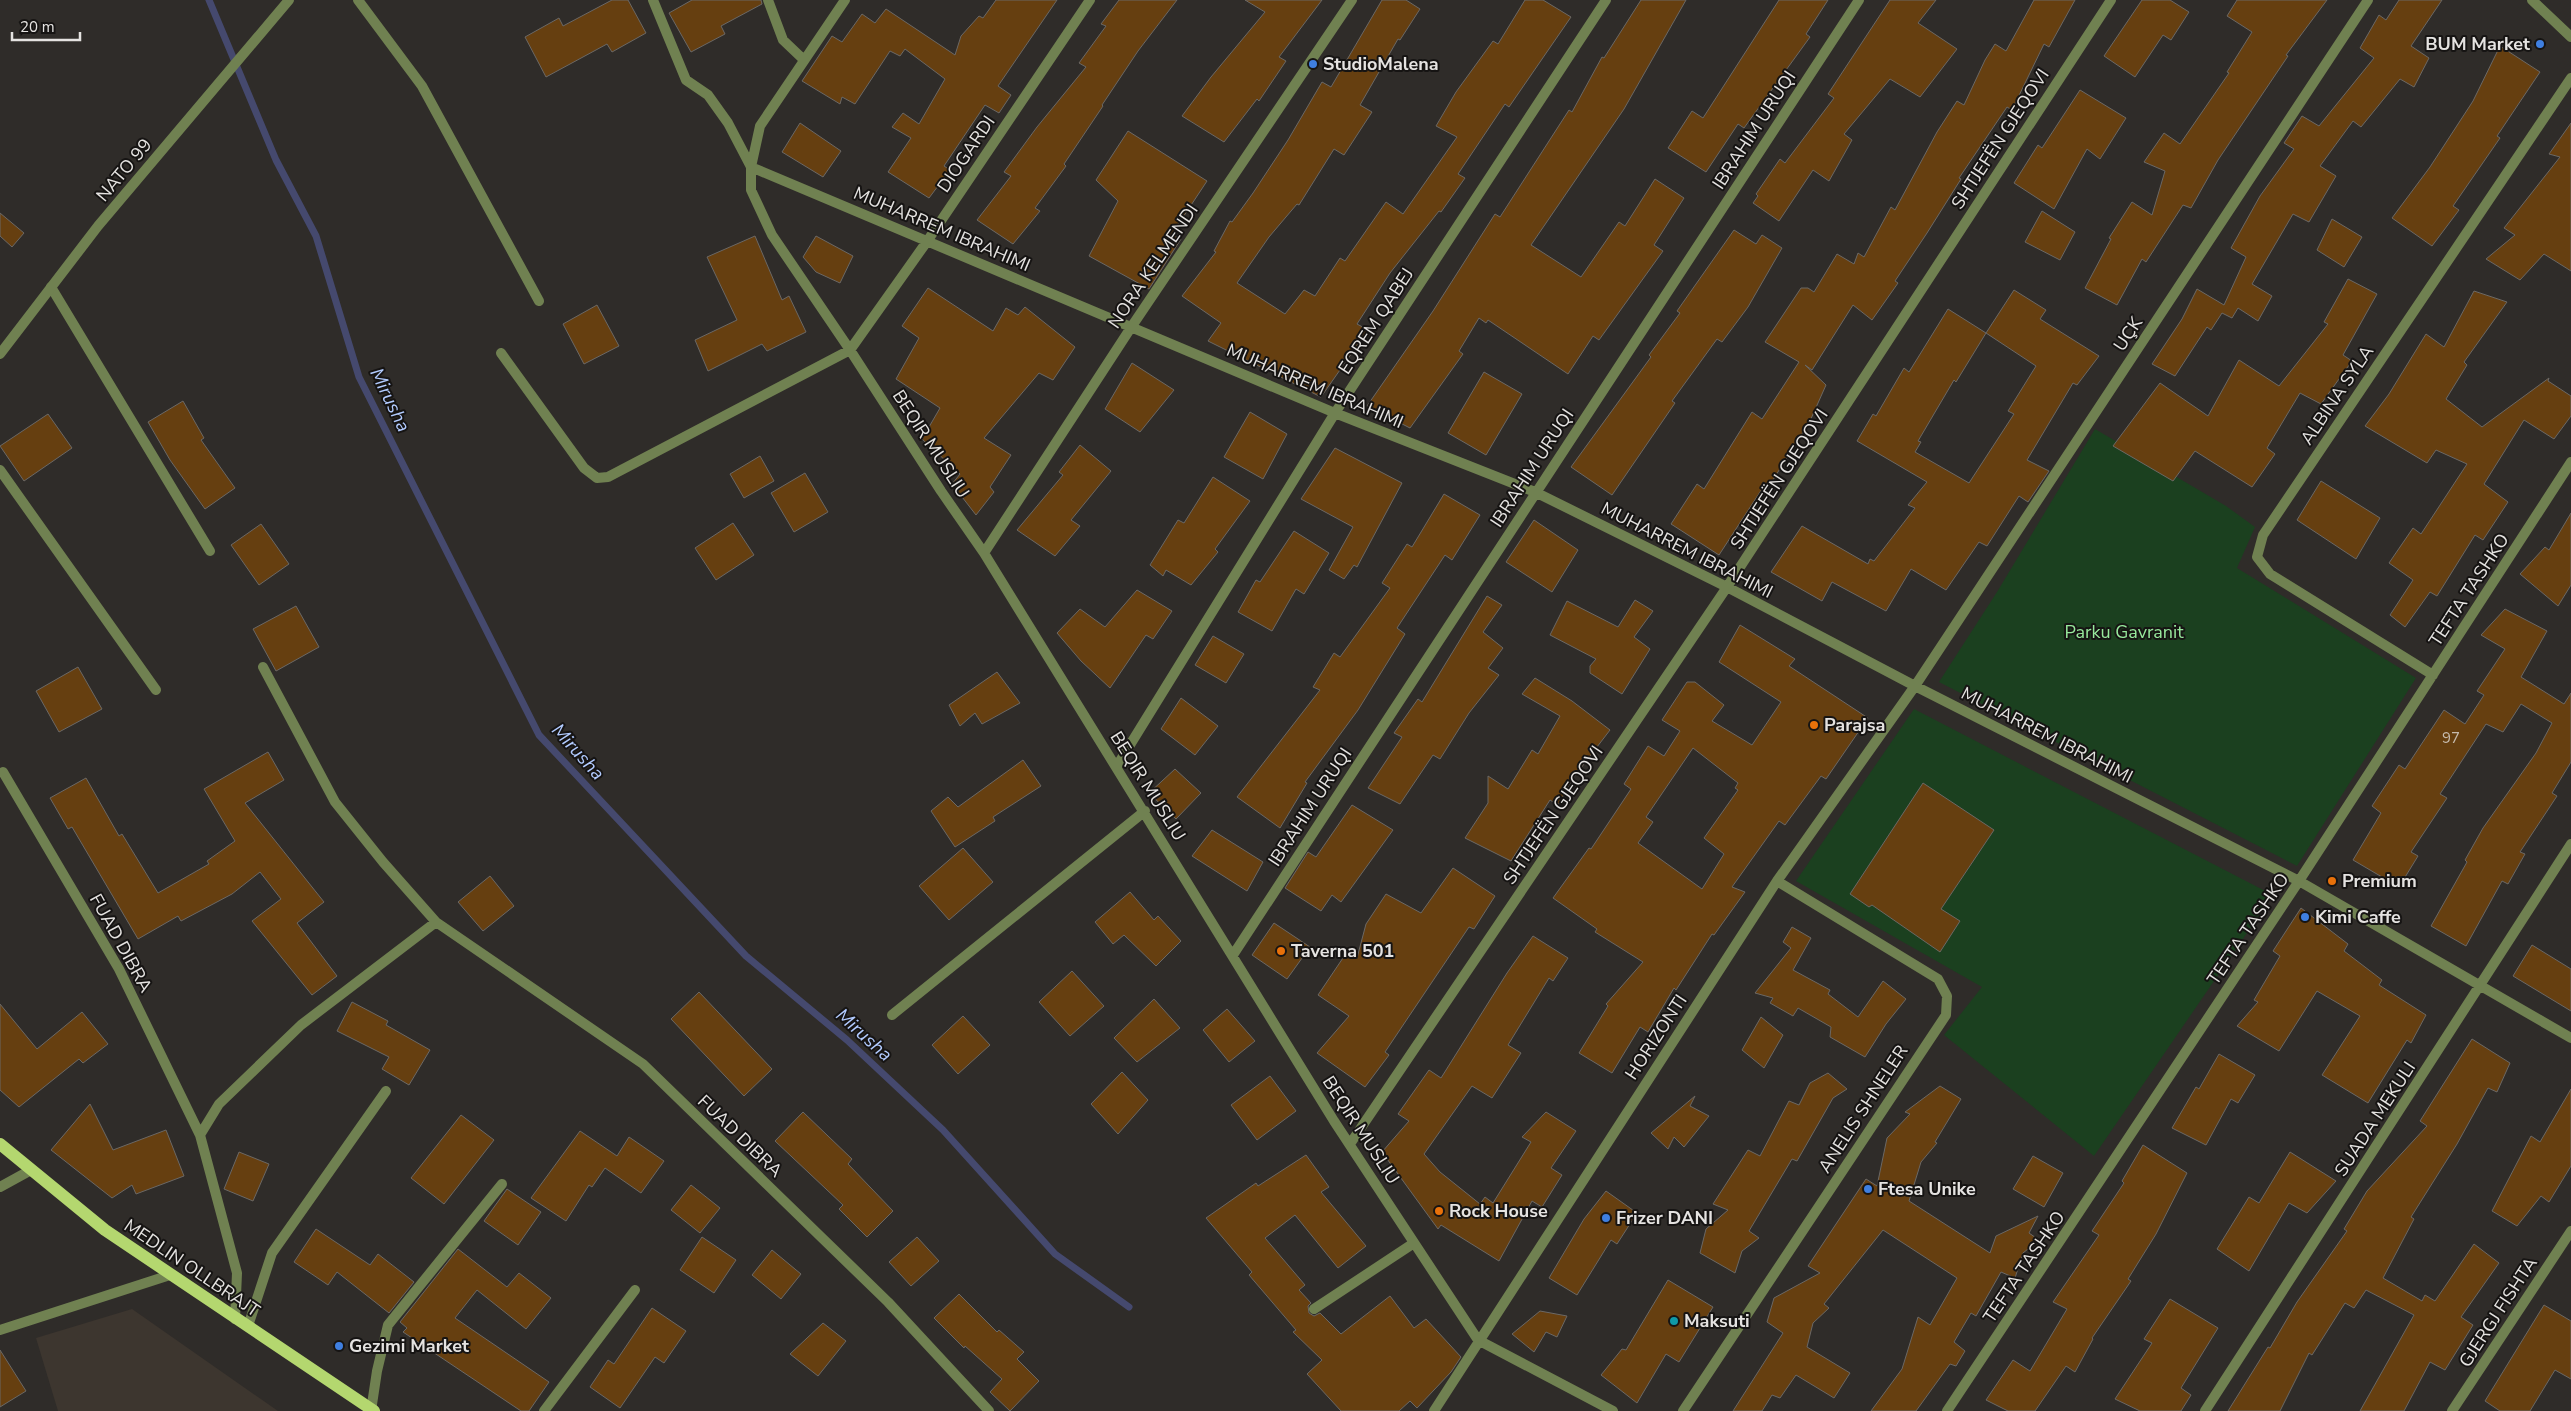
<svg xmlns="http://www.w3.org/2000/svg" width="2571" height="1411" font-family="'Nunito Sans',sans-serif">
	<rect width="100%" height="100%" fill="#2f2c29"/>
	<!-- built -->
	<path fill="#3d362f" d="M132 1309 278 1411H58L36 1338Z"/>
	<!-- green -->
	<path fill="#1b401f" d="M2095 429 2226 506 2255 527 2237 568 2416 678 2297 866 1939 682 1997 592Z
		M1914 709 2273 895 2094 1156 1944 1035 1982 987 1796 881Z"/>
	<g fill="none" stroke-linecap="round" stroke-linejoin="round">
		<!-- stream -->
		<path stroke="#45496e" stroke-width="7" d="M209 0 276 160 316 236 359 377 539 735 746 956 847 1040 943 1130 1055 1254 1129 1307"/>
	</g>
	<!-- building -->
	<path fill="#663f10" stroke="#6b6865" fill-rule="evenodd" d="M612 0H628L646 33 612 52 607 44 546 77 525 37 559 18 563 26Z
		M692 0H761L762 4 721 26 725 34 691 52 669 13Z
		M996 0H1057L998 86 1011 95 999 113 985 105 944 166 950 170 929 198 888 172 911 138 892 127 903 113 919 124 945 79 905 49 900 56 890 51 855 104 842 97 840 104 802 81 832 36 842 42 862 14 875 23 886 9 955 55 961 36 979 16 983 18Z
		M1119 0H1177L1138 51 1102 105 1103 106 1064 164 1066 166 1035 208 1040 211 1013 244 977 220 1011 176 1004 172 1037 127 1086 67 1079 63 1106 26 1101 24Z
		M1245 0H1322L1279 57 1286 61 1259 101 1257 99 1224 142 1182 116 1211 77 1265 12Z
		M1382 0H1406L1420 9 1400 40 1398 39 1360 105 1372 112 1344 155 1334 149 1299 205 1297 204 1269 237 1237 283 1285 314 1304 290 1315 296 1340 258 1345 261 1386 202 1403 214 1457 137 1436 126 1456 92 1493 41 1498 44 1525 0H1543L1571 17 1509 107 1505 104 1458 174 1465 178 1441 212 1439 211 1390 273 1357 324 1368 330 1321 397 1208 341 1221 323 1182 296 1216 252 1214 251 1230 221 1232 222 1253 193 1288 140 1322 82 1331 87Z
		M1641 0H1686L1624 109 1531 245 1581 277 1619 222 1625 226 1655 179 1684 198 1654 245 1663 251 1599 340 1593 336 1568 374 1488 320 1486 323 1479 318 1459 351 1463 354 1410 428 1367 406 1433 311 1495 214 1500 217 1569 110 1572 112 1602 57 1604 58Z
		M1779 0H1828L1806 34 1810 37 1744 128 1738 124 1706 172 1668 148 1692 111 1703 118Z
		M1890 0H1936L1918 23 1957 49 1920 97 1890 79 1844 134 1852 140 1829 181 1813 170 1779 221 1753 203 1758 196 1756 194 1780 159 1785 163 1834 98 1828 94Z
		M2034 0H2075L2049 47 2044 44 2012 110 2007 107 1959 178 1961 179 1927 233 1895 281 1898 283 1872 320 1853 305 1812 370 1805 365 1826 385 1810 421 1766 491 1762 489 1719 555 1671 524 1697 484 1704 489 1752 412 1762 419 1799 362 1765 342 1801 288H1808L1814 292 1837 254 1854 264 1858 253 1864 257 1891 207 1895 210 1937 132 1957 101 1964 105 1985 60 1995 44 2006 51Z
		M2142 0H2170L2189 12 2171 40 2163 35 2135 77 2104 56Z
		M2237 0H2327L2286 55 2288 56 2218 160 2191 208 2183 205 2146 262 2142 259 2117 305 2085 288 2111 239 2109 238 2132 202 2152 215 2165 171 2144 162 2164 133 2180 144 2229 73 2227 72 2252 32 2227 16Z
		M2399 0H2442L2411 46 2429 58 2414 87 2400 79 2361 127 2353 121 2320 166 2336 176 2309 222 2293 214 2252 284 2272 296 2258 321 2238 308 2232 318 2222 313 2211 330 2207 327 2175 376 2152 364 2182 319 2197 289 2224 305 2246 257 2231 248 2260 196 2294 149 2284 143 2302 116 2319 126 2374 58 2360 48 2379 15 2386 20Z
		M2500 46 2540 72 2497 136 2500 138 2453 206 2459 210 2432 246 2392 218 2430 167 2473 101Z
		M2080 90 2126 118 2100 159 2087 149 2054 209 2014 183 2038 145 2042 148Z
		M800 123 841 151 823 177 782 152Z
		M2571 123V271L2544 254 2520 280 2486 259 2515 235 2504 228 2560 157 2549 154Z
		M1128 131 1207 181 1172 234 1181 239 1149 289 1089 256 1118 201 1096 180Z
		M2042 211 2075 232 2060 260 2025 242Z
		M0 213 24 233 12 247 0 236Z
		M2332 219 2362 237 2344 267 2317 250Z
		M1734 230 1756 244 1762 235 1782 248 1748 307 1722 342 1717 339 1672 401 1675 403 1612 495 1571 467 1651 357 1649 355 1680 313 1677 311Z
		M755 236 782 300 789 296 806 332 767 351 762 344 708 371 695 340 737 320 707 257Z
		M816 236 853 256 840 283 816 272 803 257Z
		M2348 279 2377 294 2343 355 2352 361 2321 404 2300 393 2267 448 2275 454 2252 487 2195 451 2173 481 2113 446 2160 383 2208 416 2239 360 2279 386 2328 324 2324 322Z
		M928 288 993 331 1006 308 1018 315 1025 307 1075 347 1053 380 1039 373 984 438 1011 455 990 487 994 492 976 515 952 484 960 474 922 439 940 408 896 379 919 338 902 326Z
		M2014 290 2046 310 2040 319 2099 356 2077 385 2073 383 2027 460 2049 471 2028 502 2019 496 1987 546 1979 542 1946 590 1911 569 1886 611 1832 582 1822 601 1771 572 1802 526 1868 564 1870 559 1874 561 1915 508 1908 505 1927 482 1857 441 1873 414 1876 416 1904 368 1909 372 1948 309 1986 333ZM1986 333 2036 366 2008 411 2014 414 1969 483 1915 452 1921 442 1918 441 1954 380 1956 382Z
		M2474 291 2507 302 2464 362 2467 365 2446 399 2482 427 2549 378 2548 381 2571 396V416L2554 439 2524 420 2484 484 2508 502 2483 540 2475 535 2437 596 2430 592 2405 627 2390 615 2413 580 2389 563 2413 528 2421 534 2467 464 2436 450 2427 463 2365 426 2389 394 2426 334 2444 347Z
		M597 305 619 346 584 364 563 324Z
		M1132 363 1174 390 1140 432 1105 409Z
		M1484 372 1522 394 1486 455 1448 433Z
		M183 401 204 438 201 440 235 488 205 509 170 460 148 422Z
		M1250 412 1287 434 1263 479 1224 457Z
		M48 414 72 448 24 481 0 446Z
		M1080 445 1111 471 1071 520 1080 526 1055 556 1017 530 1063 475 1059 472Z
		M1335 448 1402 483 1357 567 1354 565 1344 579 1329 570 1353 527 1301 499Z
		M760 456 774 481 744 498 730 474Z
		M805 473 828 512 794 532 771 493Z
		M1213 477 1250 501 1215 549 1218 552 1191 585 1166 570 1163 576 1150 565 1178 520 1184 523Z
		M2321 481 2380 518 2356 559 2297 520Z
		M1444 494 1480 515 1452 560 1445 555 1397 628 1405 634 1358 710 1305 782 1307 783 1280 828 1237 797 1320 690 1313 687 1334 653 1340 657 1390 588 1382 583 1407 544 1412 547Z
		M2571 513V585L2558 606 2520 574 2545 547 2549 550Z
		M1534 520 1578 550 1552 592 1506 562Z
		M733 523 754 555 716 580 695 548Z
		M261 524 289 564 259 585 231 545Z
		M1294 531 1329 553 1304 594 1296 589 1272 631 1238 612 1256 580 1260 582Z
		M1137 590 1172 611 1153 639 1146 635 1110 688 1081 661 1057 633 1080 609 1105 627Z
		M1487 596 1502 605 1483 632 1503 648 1488 668 1499 675 1469 713 1440 759 1433 755 1400 804 1368 788 1402 737 1394 733 1418 699 1422 702Z
		M1635 600 1653 611 1634 637 1650 649 1622 694 1590 673V666L1596 659 1550 635 1567 601 1618 627Z
		M296 606 319 647 276 671 253 629Z
		M2505 609 2547 631 2521 677 2564 704 2571 693V762L2552 793 2557 796 2520 852 2525 854 2508 884 2502 881 2466 946 2431 926 2467 862 2465 860 2483 828 2536 753 2552 723 2521 704 2503 732 2486 724 2440 794 2447 798 2411 852 2418 856 2399 887 2353 860 2381 813 2372 806 2399 765 2405 769 2444 710 2465 724 2484 695 2477 691 2505 649 2481 635Z
		M1740 625 1795 659 1789 666 1868 718 1826 779 1821 776 1785 825 1779 821 1732 887 1745 892 1714 935 1712 934 1676 990 1674 988 1648 1032 1640 1027 1612 1073 1579 1053 1608 1006 1606 1004 1643 962 1595 932 1597 929 1553 898 1589 848 1591 849 1631 789 1624 784 1648 746 1664 756 1680 731 1662 720 1687 682H1695L1724 705 1712 721 1752 745 1781 702 1719 662ZM1693 748 1738 783 1735 788 1738 790 1704 838 1724 854 1702 889 1638 843 1653 822 1646 817Z
		M1213 636 1244 654 1226 683 1195 665Z
		M78 667 102 709 59 732 36 691Z
		M997 672 1020 703 982 724 975 713 960 726 949 705Z
		M1535 678 1572 701 1610 730 1574 777 1558 805 1550 800 1511 861 1465 838 1488 803V776L1508 789 1532 750 1538 754 1560 716 1522 694Z
		M1181 698 1218 726 1195 755 1161 729Z
		M268 752 284 780 245 803 324 902 297 923 337 976 312 995 252 921 281 899 260 872 232 894 181 921 178 916 138 939 72 827 68 829 50 798 86 778 119 836 122 834 158 893 209 864 207 861 235 841 204 789Z
		M1023 760 1041 786 993 817 995 821 955 847 931 811 948 797 958 807Z
		M1175 769 1201 793 1176 819 1149 793Z
		M1923 783 1994 830 1941 909 1960 921 1940 952 1872 905 1869 907 1850 894Z
		M1352 805 1393 830 1341 902 1332 895 1321 911 1285 888 1308 852 1316 857Z
		M1212 830 1263 862 1247 891 1192 856Z
		M963 848 993 882 949 920 919 886Z
		M1453 868 1495 896 1474 929 1469 927 1385 1052 1389 1055 1365 1087 1317 1053 1349 1016 1318 995 1347 952 1357 958 1366 924 1386 894 1421 913Z
		M490 876 514 906 483 931 458 902Z
		M1130 892 1154 920 1158 916 1181 941 1156 966 1124 935 1113 944 1095 922Z
		M2301 908 2348 944 2344 951 2382 980 2379 985 2426 1015 2411 1043 2407 1040 2368 1103 2322 1075 2360 1016 2317 991 2279 1051 2237 1026 2258 1002 2254 1000 2280 956 2273 951Z
		M1274 923 1310 947 1287 979 1252 955Z
		M1792 927 1811 938 1793 970 1830 990 1828 994 1858 1017 1883 981 1906 999 1886 1024 1865 1057 1830 1037 1831 1027 1798 1008 1793 1016 1770 1003 1773 998 1755 993 1791 948 1783 942Z
		M1533 936 1568 958 1553 981 1549 978 1508 1045 1521 1053 1492 1098 1472 1086 1424 1154 1440 1172 1480 1204 1485 1197 1493 1203 1531 1142 1522 1137 1546 1112 1576 1131 1551 1168 1562 1175 1542 1207 1532 1201 1499 1261 1441 1225 1438 1229 1382 1152 1409 1121 1398 1114 1429 1070 1441 1078 1507 973Z
		M2532 945 2571 969V1011L2513 976Z
		M1072 971 1104 1006 1070 1036 1039 1002Z
		M699 992 772 1069 744 1096 671 1019Z
		M1154 999 1180 1028 1137 1062 1114 1038Z
		M352 1002 388 1021 386 1025 430 1050 409 1085 382 1069 389 1057 337 1031Z
		M0 1004 37 1049 82 1012 108 1044 83 1063 79 1059 19 1107 0 1090Z
		M1227 1009 1255 1041 1229 1062 1203 1030Z
		M963 1016 990 1045 958 1074 932 1045Z
		M1761 1017 1783 1035 1764 1068 1742 1050Z
		M2472 1039 2510 1063 2497 1092 2488 1088 2457 1144 2411 1217 2414 1219 2383 1278 2422 1301 2425 1295 2435 1301 2474 1244 2499 1263 2461 1317 2473 1325 2445 1370 2430 1362 2404 1411H2360L2414 1315 2366 1290 2354 1308 2345 1303 2312 1355 2309 1353 2280 1411H2228L2268 1347 2270 1348 2297 1302 2347 1231 2344 1229 2367 1191 2427 1126 2420 1121Z
		M2219 1054 2255 1075 2238 1103 2231 1099 2206 1145 2172 1128 2196 1087 2199 1089Z
		M1122 1072 1148 1100 1118 1134 1091 1104Z
		M1828 1073 1847 1089 1833 1098 1797 1161 1792 1159 1749 1231 1759 1238 1742 1251 1735 1273 1700 1253 1706 1229 1728 1210 1713 1204 1748 1150 1760 1156 1789 1101 1799 1105 1810 1083Z
		M1270 1076 1296 1111 1257 1140 1231 1105Z
		M1940 1086 1961 1099 1935 1142 1937 1143 1921 1162 1909 1201 1990 1253 1996 1236 2038 1216 2029 1233 2039 1240 2023 1253 2015 1278 2001 1272 1976 1316 1971 1313 1954 1342 1965 1351 1956 1366 1950 1364 1916 1411H1871L1902 1369 1918 1317 1930 1325 1957 1278 1883 1230 1824 1304 1829 1308 1813 1323 1807 1347 1850 1373 1834 1398 1796 1375 1780 1398 1772 1395 1762 1411H1733L1783 1333 1767 1322 1774 1298 1820 1273 1808 1266 1866 1179 1877 1186 1887 1138 1910 1114 1905 1112Z
		M2571 1089V1166L2549 1202 2541 1196 2517 1226 2492 1211 2531 1136 2540 1142Z
		M1695 1096 1690 1106 1709 1116 1684 1147 1674 1137 1668 1149 1651 1133Z
		M90 1104 113 1150 166 1130 184 1176 136 1194 132 1185 112 1198 51 1150Z
		M803 1112 852 1159 848 1164 893 1211 867 1237 839 1209 843 1205 775 1141Z
		M461 1115 494 1140 444 1204 411 1178Z
		M580 1131 617 1156 629 1137 664 1161 641 1193 605 1168 592 1187 589 1185 566 1221 531 1198Z
		M2143 1145 2187 1173 2156 1234 2128 1279 2131 1281 2092 1338 2093 1339 2075 1372 2066 1366 2035 1411H2008L1986 1400 2013 1360 2030 1371 2067 1309 2053 1302 2099 1235 2092 1231 2124 1183 2122 1181Z
		M239 1152 269 1164 253 1201 224 1189Z
		M2290 1152 2336 1181 2307 1213 2289 1203 2249 1271 2217 1249 2249 1197 2259 1203Z
		M1306 1155 1329 1187 1321 1192 1366 1246 1338 1268 1295 1215 1265 1238 1305 1285 1299 1290 1311 1303 1308 1306 1309 1313 1314 1316 1320 1313 1341 1334 1390 1296 1414 1328 1426 1319 1461 1357 1451 1372 1417 1408 1410 1401 1399 1411H1341L1307 1374 1322 1360 1293 1332 1296 1330 1249 1275 1252 1272 1206 1218 1256 1183 1258 1186Z
		M2033 1156 2063 1173 2044 1207 2013 1189Z
		M691 1185 720 1208 700 1233 671 1210Z
		M507 1189 541 1212 518 1245 484 1221Z
		M1606 1191 1637 1213 1617 1244 1611 1240 1577 1295 1549 1278 1584 1219Z
		M316 1229 370 1265 378 1254 414 1282 389 1313 337 1272 328 1285 294 1262Z
		M702 1237 736 1260 714 1293 680 1270Z
		M917 1237 939 1261 911 1286 889 1262Z
		M458 1249 507 1287 519 1273 551 1298 526 1329 477 1290 455 1318 549 1382 529 1411H521L403 1332 407 1328 400 1322Z
		M772 1250 801 1274 781 1299 752 1275Z
		M1668 1280 1713 1307 1679 1362 1666 1354 1637 1403 1601 1375 1622 1349 1626 1350Z
		M959 1294 997 1332 999 1330 1024 1352 1017 1359 1039 1381 1010 1411 990 1392 1002 1379 965 1346 964 1348 934 1318Z
		M2170 1299 2218 1328 2181 1388 2191 1395 2181 1411H2140L2115 1399 2152 1343 2144 1339Z
		M2544 1305 2571 1321V1379L2555 1370 2530 1411H2500L2485 1401Z
		M652 1308 686 1331 664 1363 655 1357 620 1408 590 1387 608 1360 614 1364Z
		M1540 1311 1567 1316 1557 1337 1546 1332 1534 1352 1512 1334Z
		M823 1323 846 1341 818 1376 790 1354Z
		M0 1350 26 1391 0 1407Z"/>
	<g fill="none" stroke-linecap="round" stroke-linejoin="round">
		<!-- minor -->
		<path stroke="#708151" stroke-width="10" d="M358 0 422 86 539 301
			M653 0 686 80 708 95 728 123 751 167
			M768 0 783 40 804 60
			M845 0 760 126 751 167V190L772 235 850 350 941 491 984 553 1334 1121 1478 1340 1613 1411
			M751 167 1335 413 1535 492 1727 587 1915 686 2299 881 2571 1038
			M51 287 210 551
			M501 353 584 468 597 478 608 477 850 350 928 240 1090 0
			M0 470 156 690
			M984 553 1132 326 1352 0
			M263 667 335 802 383 862 436 922
			M2433 675 2270 574 2257 557 2263 535 2571 78
			M1117 766 1335 413 1606 0
			M3 772 119 969 200 1135
			M1233 955 1859 0
			M892 1015 1145 811
			M1350 1144 1727 587 2111 0
			M0 1187 31 1170
			M1314 1309 1414 1243
			M235 1319 237 1273 200 1135 219 1104 301 1025 436 922 643 1064 888 1302 989 1411
			M248 1326 272 1253 386 1091
			M0 1330 170 1275
			M371 1411 377 1371 388 1325 502 1184
			M544 1411 635 1290
			M1434 1411 1777 881 1915 686 2368 0
			M1683 1411 1946 1015 1947 996 1938 979 1777 881
			M1947 1411 2299 881 2571 462
			M2205 1411 2571 844
			M2452 1411 2571 1231"/>
		<!-- tertiary -->
		<path stroke="#708151" stroke-width="10" d="M2532 0 2571 37
			M0 354 98 226 289 0"/>
		<!-- primary -->
		<path stroke="#b4d76f" stroke-width="12" d="M0 1144 105 1230 374 1411"/>
	</g>
	<!-- markers -->
	<g fill="#3f7fe0" stroke="#161413" stroke-width="2">
		<circle cx="2540" cy="44" r="5"/>
		<circle cx="1313" cy="64" r="5"/>
		<circle cx="2305" cy="917" r="5"/>
		<circle cx="1868" cy="1189" r="5"/>
		<circle cx="1606" cy="1218" r="5"/>
		<circle cx="339" cy="1346" r="5"/>
	</g>
	<g fill="#e8710a" stroke="#161413" stroke-width="2">
		<circle cx="1814" cy="725" r="5"/>
		<circle cx="2332" cy="881" r="5"/>
		<circle cx="1281" cy="951" r="5"/>
		<circle cx="1439" cy="1211" r="5"/>
	</g>
	<circle fill="#0f9aa8" stroke="#161413" stroke-width="2" cx="1674" cy="1321" r="5"/>
	<g text-anchor="middle" dominant-baseline="central" stroke-width="4" stroke-linejoin="round" paint-order="stroke">
		<!-- number labels -->
		<g font-size="15" fill="#c5baad">
			<text x="2451" y="738">97</text>
		</g>
		<!-- poi labels -->
		<g font-size="18" font-weight="bold" fill="#e5e3e1" stroke="#161413" text-anchor="start">
			<text x="2530" y="44" text-anchor="end">BUM Market</text>
			<text x="1323" y="64">StudioMalena</text>
			<text x="1824" y="725">Parajsa</text>
			<text x="2342" y="881">Premium</text>
			<text x="2315" y="917">Kimi Caffe</text>
			<text x="1291" y="951">Taverna 501</text>
			<text x="1878" y="1189">Ftesa Unike</text>
			<text x="1449" y="1211">Rock House</text>
			<text x="1616" y="1218">Frizer DANI</text>
			<text x="1684" y="1321">Maksuti</text>
			<text x="349" y="1346">Gezimi Market</text>
		</g>
		<!-- street labels -->
		<g font-size="18" fill="#e5e3e1" stroke="#161413">
			<text transform="translate(1754 130) rotate(-57)">IBRAHIM URUQI</text>
			<text transform="translate(2000 139) rotate(-57)">SHTJEFËN GJEQOVI</text>
			<text transform="translate(966 154) rotate(-56)">DIOGARDI</text>
			<text transform="translate(124 170) rotate(-50)">NATO 99</text>
			<text transform="translate(942 229) rotate(23)">MUHARREM IBRAHIMI</text>
			<text transform="translate(1153 266) rotate(-56)">NORA KELMENDI</text>
			<text transform="translate(1376 321) rotate(-57)">EQREM QABEJ</text>
			<text transform="translate(2128 334) rotate(-57)">UÇK</text>
			<text transform="translate(1315 386) rotate(23)">MUHARREM IBRAHIMI</text>
			<text transform="translate(2337 395) rotate(-56)">ALBINA SYLA</text>
			<text transform="translate(931 444) rotate(57)">BEQIR MUSLIU</text>
			<text transform="translate(1532 468) rotate(-57)">IBRAHIM URUQI</text>
			<text transform="translate(1779 479) rotate(-57)">SHTJEFËN GJEQOVI</text>
			<text transform="translate(1687 550) rotate(27)">MUHARREM IBRAHIMI</text>
			<text transform="translate(2469 590) rotate(-57)">TEFTA TASHKO</text>
			<text transform="translate(2047 735) rotate(27)">MUHARREM IBRAHIMI</text>
			<text transform="translate(1148 786) rotate(58)">BEQIR MUSLIU</text>
			<text transform="translate(1310 807) rotate(-57)">IBRAHIM URUQI</text>
			<text transform="translate(1553 815) rotate(-56)">SHTJEFËN GJEQOVI</text>
			<text transform="translate(2248 929) rotate(-56)">TEFTA TASHKO</text>
			<text transform="translate(121 943) rotate(61)">FUAD DIBRA</text>
			<text transform="translate(1656 1037) rotate(-57)">HORIZONTI</text>
			<text transform="translate(1863 1109) rotate(-57)">ANELIS SHNELER</text>
			<text transform="translate(2375 1119) rotate(-57)">SUADA MEKULI</text>
			<text transform="translate(1361 1130) rotate(57)">BEQIR MUSLIU</text>
			<text transform="translate(740 1136) rotate(44)">FUAD DIBRA</text>
			<text transform="translate(2024 1267) rotate(-56)">TEFTA TASHKO</text>
			<text transform="translate(192 1268) rotate(34)">MEDLIN OLLBRAJT</text>
			<text transform="translate(2498 1312) rotate(-57)">GJERGJ FISHTA</text>
		</g>
		<!-- park labels -->
		<g font-size="18" fill="#98e99d" stroke="#161413">
			<text x="2124" y="632">Parku Gavranit</text>
		</g>
		<!-- water labels -->
		<g font-size="19" font-style="italic" fill="#b2cbff" stroke="#161413">
			<text transform="translate(390 400) rotate(64)">Mirusha</text>
			<text transform="translate(578 752) rotate(48)">Mirusha</text>
			<text transform="translate(864 1035) rotate(42)">Mirusha</text>
		</g>
	</g>
	<!-- scale -->
	<path d="M12 32v8h68v-8" fill="none" stroke="#e5e3e1" stroke-width="2.5"/>
	<text x="20" y="32" font-size="15" fill="#e5e3e1" stroke="#161413" stroke-width="4" paint-order="stroke">20 m</text>
</svg>
